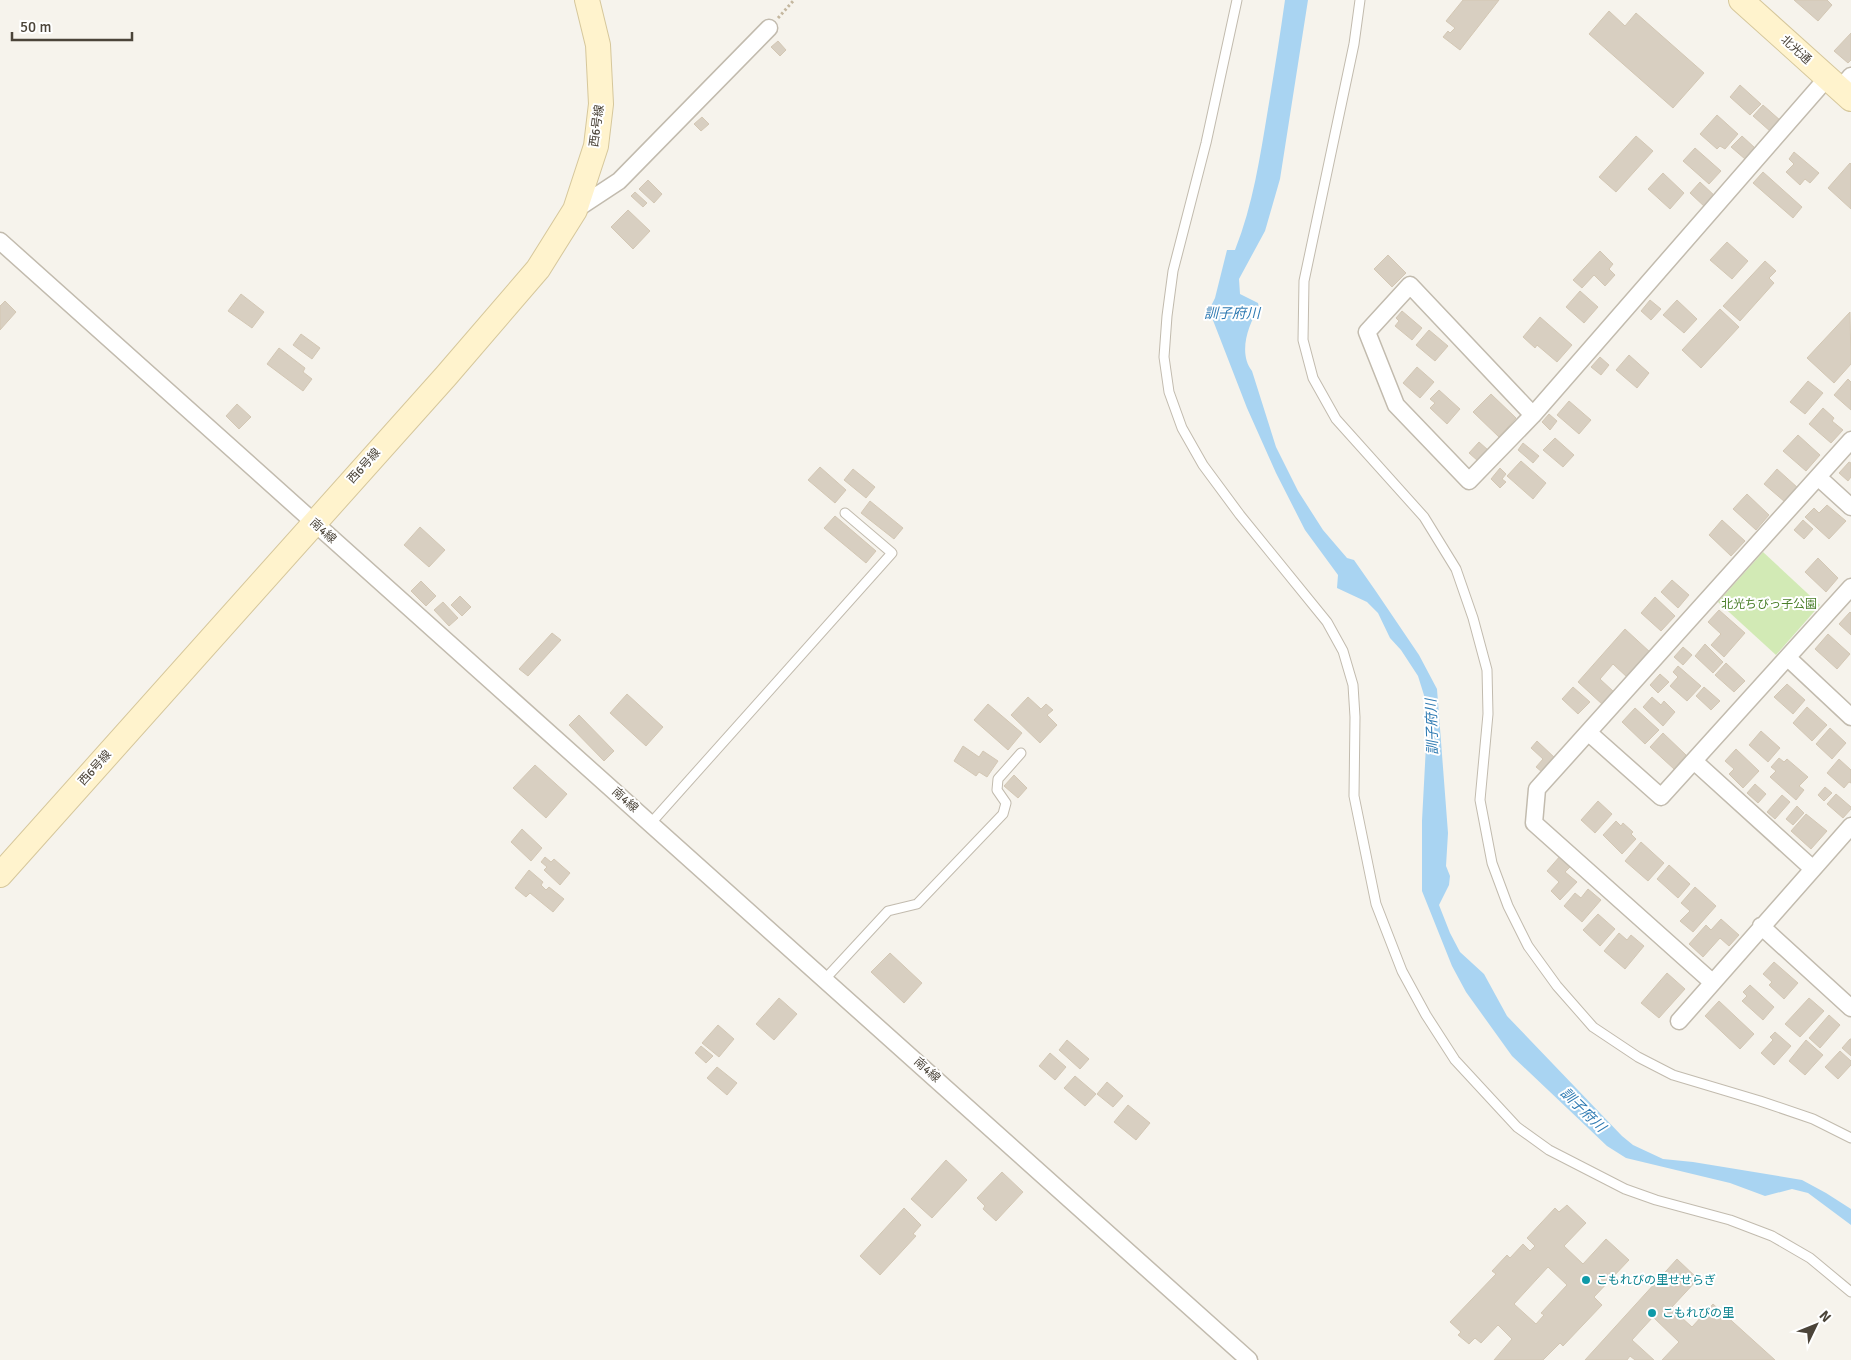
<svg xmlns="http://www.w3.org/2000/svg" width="1851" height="1360" font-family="Signika,'Noto Sans JP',sans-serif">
	<rect width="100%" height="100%" fill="#f6f3ec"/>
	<!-- green -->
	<path fill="#d2eab5" d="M1763 552 1820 605 1776 655 1718 602Z"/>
	<!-- water -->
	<path fill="#a9d4f2" d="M1285 0H1308L1280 179 1265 231 1239 279 1240 294 1258 303 1259 308C1248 325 1238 353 1252 371L1276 447 1298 491 1323 530 1347 558 1354 560 1375 590 1419 655 1437 689 1448 833 1446 866 1450 876 1449 885 1439 905 1450 933 1460 952 1484 974 1507 1016 1622 1136 1633 1145 1663 1159 1693 1162 1802 1180 1826 1193 1851 1209V1225L1808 1193 1792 1189 1765 1196 1730 1183 1626 1158 1607 1146 1512 1056 1466 992 1452 966 1422 891V821L1428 708 1418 676 1401 650 1390 638 1378 613 1367 602 1337 588 1338 575 1305 530 1276 473 1247 408 1209 310 1215 298 1227 250H1235C1253 205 1260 157 1268 109 1274 73 1280 36 1285 0Z"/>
	<!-- building -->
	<path fill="#d8cfc1" stroke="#d3c7b4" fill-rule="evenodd" d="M1463 0H1499L1460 50 1443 37 1448 31 1450 33 1455 28 1446 21Z
		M1794 0H1827L1832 5 1818 21Z
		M1609 11 1625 26 1636 13 1704 73 1673 108 1589 34Z
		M1851 33V60L1848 63 1834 51Z
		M778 41 786 50 780 56 771 47Z
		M1740 85 1761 104 1750 115 1730 97Z
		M1763 105 1781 121 1771 132 1753 116Z
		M1717 115 1738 134 1725 149 1720 146 1717 149 1700 134Z
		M702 117 709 124 701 131 694 124Z
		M1636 136 1653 151 1616 192 1599 177Z
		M1742 136 1755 148 1745 159 1731 147Z
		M1695 148 1721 171 1709 184 1683 161Z
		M1794 152 1819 173 1810 183 1805 179 1800 185 1786 172 1794 164 1789 159Z
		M1850 163 1851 164V209L1828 188Z
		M1763 172 1802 207 1793 218 1753 183Z
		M1663 173 1684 193 1670 209 1648 189Z
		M648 180 662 194 654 203 639 189Z
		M1700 182 1716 197 1706 208 1690 193Z
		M635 192 647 203 643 207 631 196Z
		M628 210 650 231 633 249 611 227Z
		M1727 242 1748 261 1732 279 1710 260Z
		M1600 251 1613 264 1609 269 1615 275 1605 286 1594 275 1582 288 1573 280Z
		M1388 255 1406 273 1392 287 1374 269Z
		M1765 261 1776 271 1769 278 1774 283 1740 321 1723 306Z
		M1580 291 1598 307 1584 323 1566 307Z
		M241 294 264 312 252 328 228 311Z
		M1650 300 1661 309 1651 320 1641 311Z
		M1677 300 1697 319 1684 333 1663 315Z
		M5 301 16 312 0 330V306Z
		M1720 309 1739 327 1701 368 1682 350Z
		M1402 311 1422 328 1412 340 1395 326 1399 321 1396 318Z
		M1850 312 1851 364 1834 383 1807 358Z
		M1540 317 1572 345 1557 362 1537 345 1535 348 1523 337Z
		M1429 330 1448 346 1435 361 1416 345Z
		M301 334 320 348 312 359 293 345Z
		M279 348 305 368 303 372 312 379 303 391 267 364Z
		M1629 355 1649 373 1637 388 1616 370Z
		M1600 357 1609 365 1601 375 1591 367Z
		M1417 367 1434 382 1420 398 1403 383Z
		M1848 379 1851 382V410L1834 395Z
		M1808 381 1823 393 1805 414 1790 402Z
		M1439 390 1460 409 1447 424 1430 408 1435 403 1430 399Z
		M1491 394 1516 418 1499 437 1473 412Z
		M1569 401 1591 420 1579 434 1557 415Z
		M237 404 251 417 239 429 226 416Z
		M1823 408 1834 418 1832 421 1843 430 1831 443 1809 424Z
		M1549 414 1557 421 1550 430 1542 422Z
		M1798 435 1820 455 1806 471 1783 451Z
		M1555 438 1574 455 1563 467 1543 450Z
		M1479 442 1488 450 1478 461 1469 453Z
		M1523 443 1539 456 1533 463 1518 450Z
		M1521 461 1546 483 1533 499 1507 476Z
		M1849 462 1851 463V477L1848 481 1839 473Z
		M820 467 846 490 835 503 808 480Z
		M1500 468 1506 474 1502 479 1506 482 1500 488 1491 479Z
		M853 469 875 487 866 498 844 480Z
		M1777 469 1798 488 1785 502 1764 484Z
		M1747 494 1769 515 1756 530 1733 509Z
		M870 501 903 528 894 539 861 513Z
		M1827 505 1846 521 1829 539 1805 517 1814 508 1819 513Z
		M835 516 876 551 866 563 824 528Z
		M1722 520 1745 541 1731 556 1709 535Z
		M1803 520 1813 529 1804 539 1794 530Z
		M420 527 445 550 429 567 404 545Z
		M1818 558 1838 578 1826 592 1805 572Z
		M1672 580 1689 595 1678 608 1661 592Z
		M421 581 436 596 426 606 411 591Z
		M460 596 471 607 462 616 451 605Z
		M1655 597 1675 616 1661 631 1641 613Z
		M443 602 458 618 449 626 434 610Z
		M1719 610 1745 633 1724 657 1711 645 1721 634 1708 622Z
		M1850 612 1851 613V635L1839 624Z
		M1625 629 1651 653 1628 678 1613 664 1600 679 1614 692 1603 705 1578 682Z
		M552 633 561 640 528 676 519 669Z
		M1828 634 1850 654 1837 669 1815 649Z
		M1705 644 1723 662 1713 673 1695 656Z
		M1683 647 1692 655 1683 665 1674 657Z
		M1726 663 1745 681 1734 692 1715 675Z
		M1678 666 1701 686 1687 701 1670 686 1678 677 1673 672Z
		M1660 674 1669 682 1658 693 1650 685Z
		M1787 684 1805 700 1793 714 1774 697Z
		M1573 687 1590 702 1578 714 1562 699Z
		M1704 687 1720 701 1711 710 1696 696Z
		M627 694 663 727 646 746 610 713Z
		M1028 697 1041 709 1046 704 1053 710 1047 715 1057 725 1040 743 1011 715Z
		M1652 697 1661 705 1664 701 1675 712 1663 726 1643 707Z
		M988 704 1022 733 1008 750 974 720Z
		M1807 707 1827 725 1812 741 1793 723Z
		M1635 708 1659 730 1645 744 1622 722Z
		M579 715 614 751 604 761 569 725Z
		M1830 728 1846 743 1832 759 1816 744Z
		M1761 731 1780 748 1768 762 1749 745Z
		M1663 733 1686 755 1674 769 1650 747Z
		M1537 741 1555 758 1542 772 1536 767 1543 759 1531 748Z
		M963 746 979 757 983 751 998 761 987 777 979 772 976 776 954 761Z
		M1736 749 1759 771 1743 788 1729 774 1734 769 1725 761Z
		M1779 758 1784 762 1787 759 1808 777 1799 786 1804 790 1796 800 1770 777 1776 771 1771 767Z
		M1839 759 1851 770V783L1849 782 1844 788 1827 773Z
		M535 765 567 794 546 818 513 788Z
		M1014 775 1027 788 1018 798 1004 786Z
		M1755 784 1766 794 1758 803 1747 793Z
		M1825 787 1832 793 1824 801 1818 795Z
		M1836 794 1851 807V809L1843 818 1827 804Z
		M1782 795 1790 802 1775 819 1767 812Z
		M1598 801 1612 814 1595 833 1581 820Z
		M1797 806 1804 813 1793 825 1786 819Z
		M1806 814 1827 831 1811 849 1791 831Z
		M1616 821 1621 826 1623 823 1633 832 1631 834 1636 839 1622 854 1603 835Z
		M522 829 542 848 531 861 511 842Z
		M1641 842 1664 863 1648 881 1625 861Z
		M1561 855 1572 865 1565 872 1577 882 1560 900 1551 891 1559 882 1547 871Z
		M545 857 551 862 554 859 570 873 560 885 544 870 547 867 541 862Z
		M1669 865 1690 884 1678 898 1657 879Z
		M529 870 543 882 541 885 546 890 549 887 564 899 553 912 530 893 526 897 515 888Z
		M1695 887 1716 906 1693 932 1680 921 1690 911 1681 903Z
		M1588 889 1601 900 1582 922 1564 906 1575 893 1581 898Z
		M1598 914 1615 929 1600 946 1583 930Z
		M1721 919 1739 935 1729 946 1720 938 1703 957 1689 944 1706 925 1711 930Z
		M1619 933 1627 940 1631 935 1644 946 1625 969 1604 951Z
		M890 953 922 983 904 1003 871 972Z
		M1774 962 1798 983 1784 999 1769 985 1772 982 1763 974Z
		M1667 973 1685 989 1659 1018 1641 1003Z
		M1750 985 1774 1007 1763 1020 1742 1001 1747 996 1743 992Z
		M779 998 797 1014 774 1040 756 1024Z
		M1809 998 1824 1011 1800 1037 1785 1024Z
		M1719 1001 1754 1034 1740 1049 1705 1016Z
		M1829 1015 1840 1025 1820 1048 1809 1038Z
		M718 1025 734 1039 719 1057 702 1043Z
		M1775 1032 1791 1046 1774 1065 1761 1053 1773 1040 1770 1037Z
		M1850 1039H1851V1056L1842 1048Z
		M1067 1040 1089 1059 1080 1069 1059 1050Z
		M1806 1040 1823 1055 1805 1075 1789 1061Z
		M701 1046 713 1056 706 1063 695 1053Z
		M1840 1051 1851 1061V1065L1838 1079 1825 1067Z
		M1050 1053 1066 1067 1055 1080 1039 1066Z
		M717 1067 737 1083 727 1095 707 1078Z
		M1075 1076 1096 1094 1085 1106 1064 1088Z
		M1107 1082 1123 1096 1113 1107 1097 1094Z
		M1128 1105 1150 1123 1136 1140 1114 1122Z
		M946 1160 967 1180 932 1218 911 1199Z
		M1002 1172 1023 1192 996 1221 983 1209 985 1206 977 1198Z
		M1567 1205 1586 1223 1564 1246 1583 1264 1606 1239 1629 1260 1594 1297 1602 1305 1563 1346 1560 1343 1543 1360H1494L1512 1339 1498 1325 1481 1343 1475 1338 1469 1344 1458 1335 1461 1332 1450 1322 1496 1274 1492 1271 1507 1255 1510 1258 1523 1244 1530 1251 1535 1246 1527 1238 1555 1208 1559 1212ZM1548 1267 1567 1285 1541 1313 1544 1315 1536 1324 1514 1304Z
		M904 1208 921 1225 913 1234 916 1236 880 1275 860 1256Z
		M1677 1259 1698 1279 1671 1308 1692 1327 1713 1304 1775 1360H1662L1679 1342 1653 1317 1632 1340 1654 1360H1635L1630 1356 1627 1360H1585Z"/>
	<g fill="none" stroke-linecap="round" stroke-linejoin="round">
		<defs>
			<path id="lane" d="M1237 0 1206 143 1173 271 1167 316 1164 357 1169 392 1182 428 1203 465 1240 515 1327 622 1343 651 1353 685 1355 717 1354 796 1376 904 1402 971 1426 1015 1455 1060 1517 1127 1549 1150 1625 1189 1656 1200 1730 1220 1772 1236 1810 1258 1851 1292
				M1360 0 1354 44 1304 281 1303 340 1313 378 1336 419 1424 517 1456 569 1473 618 1487 670 1488 714 1480 800 1492 863 1508 906 1528 946 1557 986 1593 1027 1638 1057 1673 1075 1760 1101 1813 1119 1851 1138
				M651 823 892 553 845 513
				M826 978 888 911 917 904 1003 814 1006 803 997 790 998 779 1021 753"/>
			<path id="street" d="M1840 89 1851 76
				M575 210 619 181 769 28
				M0 241C416 615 834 986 1249 1360
				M1533 415 1410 285 1367 332 1396 405 1469 481 1533 415 1827 78
				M1818 477 1851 507
				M1788 658 1851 717
				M1589 733 1661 797 1851 587
				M1694 761 1813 869
				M1761 926 1851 1008
				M1712 982 1534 823 1537 789 1851 440
				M1679 1021 1851 826"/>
			<path id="secondary" d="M1741 0 1851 99
				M0 875 446 376 538 269 575 210 596 146 601 104 598 45 587 0"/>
		</defs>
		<!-- lane casing -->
		<use href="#lane" stroke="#c2bbae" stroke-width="11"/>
		<!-- street casing -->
		<use href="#street" stroke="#c2bbae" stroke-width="19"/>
		<!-- secondary casing -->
		<use href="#secondary" stroke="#d6c79b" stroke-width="26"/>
		<!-- path -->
		<path stroke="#c4b79f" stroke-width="3" stroke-dasharray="2.5 2.5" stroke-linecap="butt" d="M778 18 794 0"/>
		<!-- lane -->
		<use href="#lane" stroke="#fff" stroke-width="9"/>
		<!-- street -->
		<use href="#street" stroke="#fff" stroke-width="16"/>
		<!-- secondary -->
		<use href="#secondary" stroke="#fff3cd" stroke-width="24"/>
	</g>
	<!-- markers -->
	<g fill="#0f9aa8" stroke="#fff" stroke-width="2">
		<circle cx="1586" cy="1280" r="5"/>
		<circle cx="1652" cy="1313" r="5"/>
	</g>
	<g text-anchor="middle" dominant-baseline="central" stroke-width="4" stroke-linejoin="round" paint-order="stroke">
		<!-- street labels -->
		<g font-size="12" fill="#4b4439" stroke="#fff">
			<text transform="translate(1796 50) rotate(42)">北光通</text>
			<text transform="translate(597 126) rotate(-82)">西6号線</text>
			<text transform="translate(364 466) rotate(-48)">西6号線</text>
			<text transform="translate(323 531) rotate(42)">南4線</text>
			<text transform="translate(95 768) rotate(-48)">西6号線</text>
			<text transform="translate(625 800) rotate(42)">南4線</text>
			<text transform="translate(927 1070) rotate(42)">南4線</text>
		</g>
		<!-- park labels -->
		<g font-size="12" fill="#4a7f2a" stroke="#fff">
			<text x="1769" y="604">北光ちびっ子公園</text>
		</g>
		<!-- culture labels -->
		<g font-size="12" fill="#0d838f" stroke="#fff" text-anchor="start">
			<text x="1596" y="1280">こもれびの里せせらぎ</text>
			<text x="1662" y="1313">こもれびの里</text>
		</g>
		<!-- water labels -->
		<g font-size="14" font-style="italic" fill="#2e7ab2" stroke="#fff">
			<text x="1232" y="313">訓子府川</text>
			<text transform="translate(1432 727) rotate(-92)">訓子府川</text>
			<text transform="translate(1583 1110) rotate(44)">訓子府川</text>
		</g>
	</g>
	<!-- north arrow -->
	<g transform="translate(1816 1325) rotate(47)" stroke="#ffffff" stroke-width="4" paint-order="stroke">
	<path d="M0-4L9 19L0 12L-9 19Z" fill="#4b4439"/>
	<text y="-8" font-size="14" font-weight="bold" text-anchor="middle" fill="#4b4439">N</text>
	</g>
	<!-- scale -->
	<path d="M12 32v8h120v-8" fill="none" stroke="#4b4439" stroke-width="2.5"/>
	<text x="20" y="32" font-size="15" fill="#4b4439" stroke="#ffffff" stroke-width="4" paint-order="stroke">50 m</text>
</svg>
